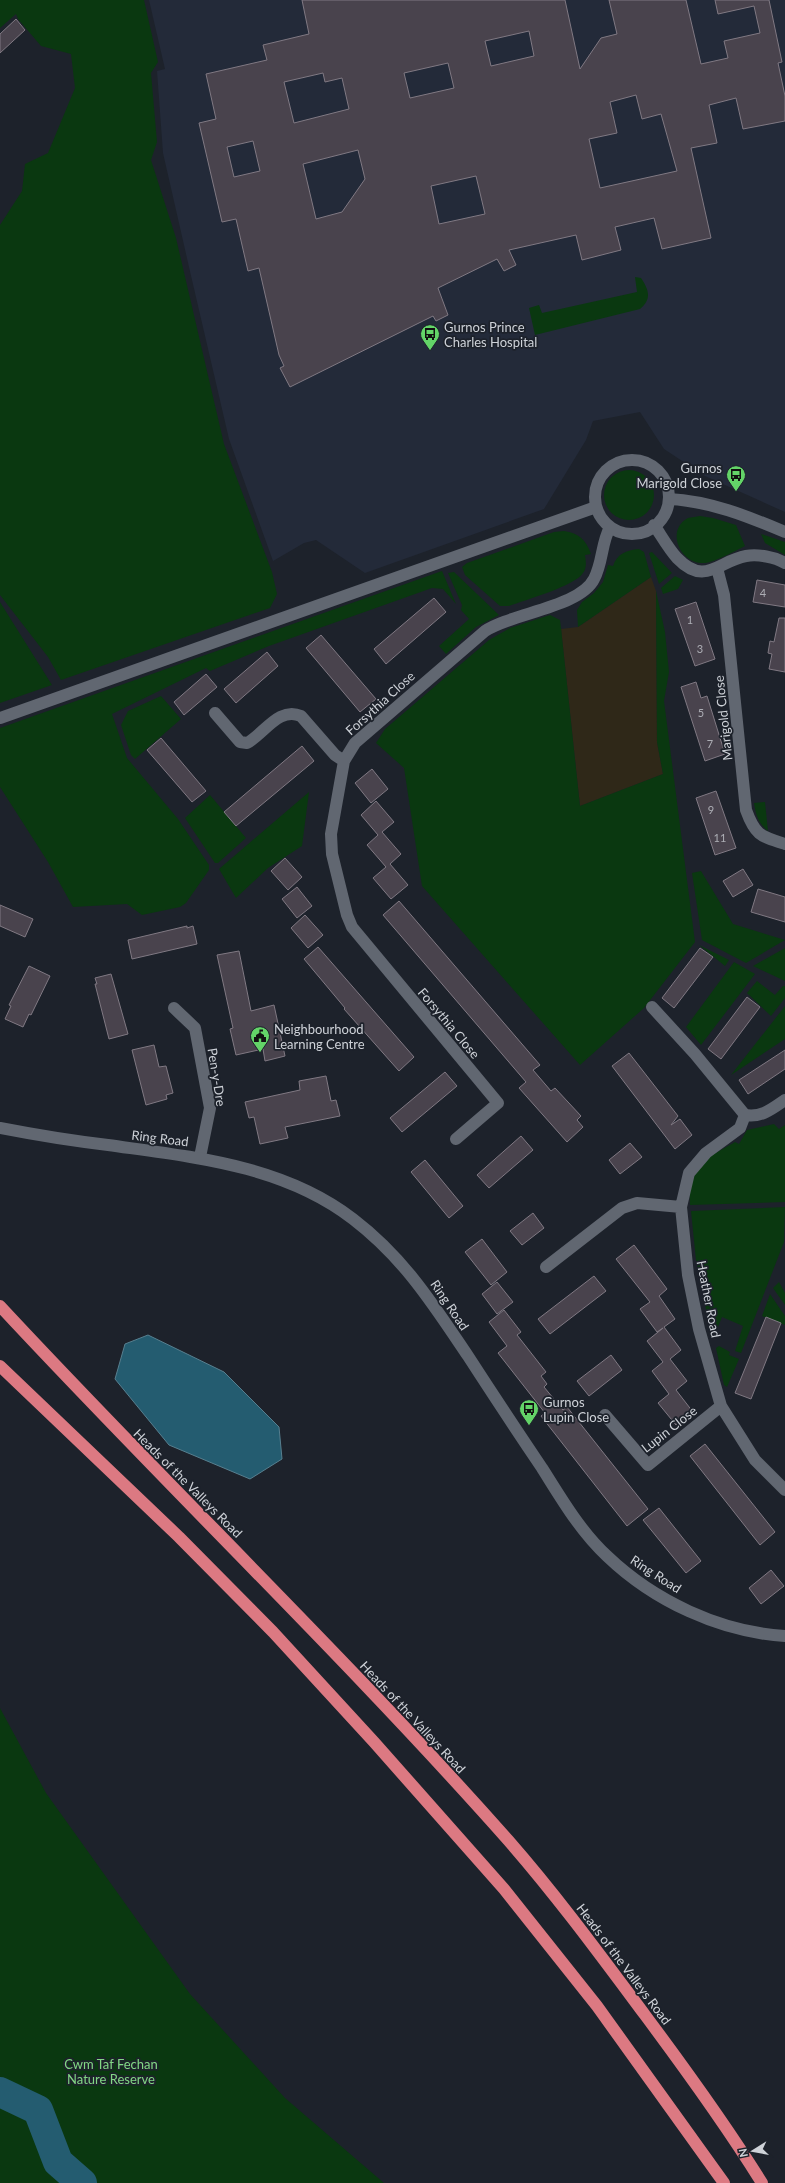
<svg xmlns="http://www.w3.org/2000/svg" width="785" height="2183" font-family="Lato,sans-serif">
	<rect width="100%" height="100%" fill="#1d222b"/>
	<!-- built -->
	<path fill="#232a39" d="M149 0H785V512L705 476 664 449 640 412 593 421 586 440 544 509 365 573 316 540 304 543 273 561 229 439 189 267 163 153 157 71 165 69Z"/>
	<!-- industrial -->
	<path fill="#2f2818" d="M651 577 656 591 657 742 663 774 580 806 561 629 578 627Z"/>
	<!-- green -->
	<path fill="#0a3810" d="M0 0H144L158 62 151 73 157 142 151 160 176 238 224 444 272 572 277 594 270 608 61 680 48 657 0 595V225L22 191 25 164 48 153 75 88 71 54 41 46 18 19 16 14 0 28Z
		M635 277 641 278C649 290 652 299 640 309L535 335 529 308 539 305 542 313 637 292Z
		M604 495a25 25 0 1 1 50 0a25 25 0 1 1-50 0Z
		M700 516 713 518 736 525 745 546C735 551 715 562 705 563 680 565 665 530 688 518 691 517 697 517 700 516Z
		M564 531C579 533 586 540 591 554L585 555C586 561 587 568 583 573 575 586 525 600 509 606H500L465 575 462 567 467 563 554 532Z
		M761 534 785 542V555L765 543Z
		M639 549 644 552 651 577 578 627 577 610 582 602 594 593 603 582 608 565 613 566C617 554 626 550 639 549Z
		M652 552 672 573 659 584 649 553Z
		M442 571 456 604 443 589 432 588 269 646 210 671 206 668 112 714 127 758 178 819 209 865V870L186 903 180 907 142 915 127 904 73 907 48 862 0 787V728Z
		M454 572 499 615 476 627 446 654 439 646 469 619 461 610 462 605 448 573Z
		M675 576 683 580 678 589 663 594 661 588Z
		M656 591 665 632 669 672 664 701 695 942 644 1008 580 1065 422 886 404 768 376 743 385 729 489 640 510 628 550 615 560 620 561 628 580 806 663 774 657 742Z
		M0 602 52 685 0 703Z
		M161 696 181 719 135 759 131 755 121 725 128 711Z
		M309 792 302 846 268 868 236 898 219 869Z
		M210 795 246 838 218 863H215L185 818Z
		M765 802 768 831C758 823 756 815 754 803Z
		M701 871 733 924 785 940 746 963 702 940 692 873Z
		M699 945 729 960 725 966Z
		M785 948V981L753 966Z
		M734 962 755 974 701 1045 686 1027Z
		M757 981 775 995 783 986H785V998L771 1016 747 993Z
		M785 1006V1039L731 1075Z
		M774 1124 779 1129 785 1125V1202L690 1205C690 1198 689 1190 691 1183 694 1162 718 1152 735 1142L739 1144 747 1130Z
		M785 1207 784 1242 741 1353 735 1351 743 1326 722 1317 716 1332 710 1329 696 1260 691 1211Z
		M779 1282 785 1293V1305L773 1288Z
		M770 1294 785 1316V1325L762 1316Z
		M719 1346 730 1352 729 1355 739 1359 727 1387 724 1385 716 1348Z
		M0 1708 46 1793 190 1994 285 2098 384 2183H0Z"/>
	<!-- water -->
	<path fill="#245c70" stroke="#577f8f" d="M148 1335 224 1372 279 1427 282 1459 250 1479 169 1445 115 1379 125 1344Z"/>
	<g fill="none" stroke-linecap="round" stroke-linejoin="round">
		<!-- river -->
		<path stroke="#245c70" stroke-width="30" d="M0 2092 38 2110 58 2162 82 2183"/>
	</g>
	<!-- building -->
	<path fill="#49434d" stroke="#807983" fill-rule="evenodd" d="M302 0H565L580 69 601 38 617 34 609 0H686L701 64 728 58 724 41 760 33 754 6 718 14 715 0H769L782 62 778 63 785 96V121L743 129 736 98 709 105 717 143 691 148 711 238 662 249 654 218 615 227 621 250 582 260 576 235 509 250 516 265 504 271 497 259 438 288 448 315 436 321 433 316 290 387 280 368 284 366 279 355 259 268 248 271 236 219 222 222 199 123 216 119 206 74 267 60 263 45 309 34ZM529 31 534 56 491 66 485 41ZM448 63 454 88 410 98 404 73ZM323 73 325 82 342 78 349 109 294 123 284 82ZM636 95 642 119 661 114 677 171 600 188 589 139 617 133 610 102ZM253 141 260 171 234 177 227 147ZM358 150 365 179 342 212 316 219 303 164ZM476 176 485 214 439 224 431 186Z
		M16 19 25 30 0 53V34Z
		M757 580 785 585V607L753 602Z
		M434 598 446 612 386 664 374 649Z
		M696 602 715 659 695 666 675 609Z
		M779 618H785V672L769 669 772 654 768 653 770 641 774 642Z
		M321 635 376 699 360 712 306 648Z
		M267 652 278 666 236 703 224 689Z
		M206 674 217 687 184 715 174 702Z
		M696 682 701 698 707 696 725 754 705 761 681 687Z
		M161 738 206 791 192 802 147 750Z
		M302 746 314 761 236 826 224 812Z
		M372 769 388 789 371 803 355 783Z
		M716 791 736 848 715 855 696 798Z
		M376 801 394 822 382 832 401 854 390 864 408 885 391 899 373 878 386 867 367 845 378 835 361 815Z
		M285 858 302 877 288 890 271 871Z
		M743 869 753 885 733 897 723 881Z
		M297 887 312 906 297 918 282 899Z
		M758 889 785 897V922L751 912Z
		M399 901 540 1065 533 1070 551 1091 555 1088 581 1116 577 1120 583 1127 567 1142 519 1088 526 1082 383 915Z
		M0 905 33 919 25 937 0 926Z
		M305 915 323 935 308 948 291 928Z
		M187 926V928L193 926 197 944 132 959 128 940Z
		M318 947 414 1057 399 1071 344 1009 345 1008 304 959Z
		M700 948 713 957 674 1008 662 998Z
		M239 951 251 1011 274 1005 285 1056 265 1061 263 1049 236 1055 230 1029 233 1028 217 955Z
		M29 966 50 976 31 1015 29 1014 23 1027 5 1019 11 1006 9 1005Z
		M111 974 128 1034 109 1039 95 984H97L95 978Z
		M747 997 760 1007 721 1059 708 1049Z
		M154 1045 159 1067 166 1066 173 1093 166 1095 167 1099 146 1105 132 1050Z
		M785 1050V1069L748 1094 739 1080Z
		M629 1053 678 1116 671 1125 680 1119 692 1135 675 1149 612 1066Z
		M445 1072 457 1086 402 1132 390 1118Z
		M326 1076 331 1101 336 1100 340 1116 285 1127 288 1138 260 1144 254 1117 249 1118 245 1102 300 1090 299 1081Z
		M521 1136 533 1150 489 1188 477 1175Z
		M630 1143 642 1157 620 1174 609 1160Z
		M425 1160 463 1206 449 1218 411 1172Z
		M533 1213 544 1228 522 1245 510 1231Z
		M482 1239 507 1272 491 1285 465 1252Z
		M634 1245 667 1289 659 1296 675 1319 664 1327 681 1350 670 1359 687 1381 676 1390 693 1412 676 1425 658 1403 669 1394 652 1371 663 1362 647 1341 663 1328 657 1332 640 1309 650 1302 616 1259Z
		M594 1276 606 1291 550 1334 538 1319Z
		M497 1282 513 1302 497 1314 482 1294Z
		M504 1310 521 1332 517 1335 546 1372 541 1376 547 1384 544 1387 563 1410 567 1407 648 1509 627 1526 541 1416 545 1413 498 1353 507 1346 489 1322Z
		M766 1317 781 1323 751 1399 735 1393Z
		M611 1355 622 1370 589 1396 577 1381Z
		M705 1444 775 1532 760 1545 690 1456Z
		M659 1508 701 1561 686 1573 643 1520Z
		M771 1570 784 1586 761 1604 749 1588Z"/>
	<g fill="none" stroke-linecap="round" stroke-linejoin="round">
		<!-- street -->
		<path stroke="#616771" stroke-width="12" d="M595 497a37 37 0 1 1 74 0a37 37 0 1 1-74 0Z
			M654 525C661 535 668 548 677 558 705 587 718 561 746 556 758 554 775 557 785 563
			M717 568 724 595 746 810C755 835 760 836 785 844
			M215 713 240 742 247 743C264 734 279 706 301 716L335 755 344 761
			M0 718 596 507
			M652 1007 695 1054 745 1115 740 1128 706 1153 689 1173 681 1207 688 1275 699 1329 721 1406 755 1460 785 1490
			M174 1008 195 1028 210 1108 200 1157
			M745 1115C761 1118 772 1109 785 1100
			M456 1139 498 1103 352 927 347 915 332 854 331 834 344 761 355 743 485 631C512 613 580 607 594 579 603 562 601 544 610 527
			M546 1267 622 1208 637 1203 681 1207
			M605 1415 648 1465 721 1406"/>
		<!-- secondary -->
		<path stroke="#616771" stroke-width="12" d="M669 499C710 501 747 516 785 532
			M0 1128C36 1135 72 1141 108 1145 193 1157 283 1165 353 1219 404 1258 433 1304 468 1356 492 1393 517 1431 542 1468 561 1498 580 1531 607 1556 654 1601 720 1632 785 1636"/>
		<!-- highway -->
		<path stroke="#dc7982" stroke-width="12" d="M0 1306C167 1486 345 1656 508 1840 557 1896 601 1956 645 2015 686 2070 726 2125 762 2183
			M0 1366 179 1537 273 1632 374 1742 504 1889 597 2006 724 2183"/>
	</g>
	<!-- icons -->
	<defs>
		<symbol id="bus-pin" viewBox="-11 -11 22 30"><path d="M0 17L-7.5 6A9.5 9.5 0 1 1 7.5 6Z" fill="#63d468" stroke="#1d222b"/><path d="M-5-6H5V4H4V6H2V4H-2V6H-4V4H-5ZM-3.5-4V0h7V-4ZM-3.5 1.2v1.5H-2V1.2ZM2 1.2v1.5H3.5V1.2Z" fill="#111"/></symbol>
		<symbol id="civic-pin" viewBox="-11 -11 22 30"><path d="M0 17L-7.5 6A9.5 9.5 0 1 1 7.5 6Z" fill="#63d468" stroke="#1d222b"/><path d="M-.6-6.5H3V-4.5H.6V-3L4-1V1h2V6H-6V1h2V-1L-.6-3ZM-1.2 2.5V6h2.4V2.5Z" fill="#111"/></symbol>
	</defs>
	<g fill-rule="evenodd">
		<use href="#bus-pin" x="419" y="323" width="22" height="30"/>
		<use href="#bus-pin" x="725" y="464" width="22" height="30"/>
		<use href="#civic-pin" x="249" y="1025" width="22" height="30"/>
		<use href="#bus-pin" x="518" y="1398" width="22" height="30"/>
	</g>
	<g text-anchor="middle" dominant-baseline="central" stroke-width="3.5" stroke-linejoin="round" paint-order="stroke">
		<!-- number labels -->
		<g font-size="11" fill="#adaeb5">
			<text x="763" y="592">4</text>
			<text x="690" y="619">1</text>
			<text x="700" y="648">3</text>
			<text x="701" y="712">5</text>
			<text x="710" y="743">7</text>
			<text x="711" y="809">9</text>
			<text x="720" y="837">11</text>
		</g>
		<!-- poi labels -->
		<g font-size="13" fill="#ced2d8" stroke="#1d222b" text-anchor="start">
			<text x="444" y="327">Gurnos Prince<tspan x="444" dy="15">Charles Hospital</tspan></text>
			<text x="722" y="468" text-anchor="end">Gurnos<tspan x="722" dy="15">Marigold Close</tspan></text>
			<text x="274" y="1029">Neighbourhood<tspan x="274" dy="15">Learning Centre</tspan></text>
			<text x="543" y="1402">Gurnos<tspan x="543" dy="15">Lupin Close</tspan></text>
		</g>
		<!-- street labels -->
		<g font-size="13" fill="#ced2d8" stroke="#1d222b">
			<text transform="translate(380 703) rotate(-42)">Forsythia Close</text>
			<text transform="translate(723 718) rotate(-96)">Marigold Close</text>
			<text transform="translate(449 1023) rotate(50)">Forsythia Close</text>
			<text transform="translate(217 1077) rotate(81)">Pen-y-Dre</text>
			<text transform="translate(160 1138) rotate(7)">Ring Road</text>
			<text transform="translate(709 1299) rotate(79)">Heather Road</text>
			<text transform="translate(450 1305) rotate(56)">Ring Road</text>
			<text transform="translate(669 1429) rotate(-38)">Lupin Close</text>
			<text transform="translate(188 1483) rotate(45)">Heads of the Valleys Road</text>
			<text transform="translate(656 1574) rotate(33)">Ring Road</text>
			<text transform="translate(413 1717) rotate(47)">Heads of the Valleys Road</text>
			<text transform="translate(624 1964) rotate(53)">Heads of the Valleys Road</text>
		</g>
		<!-- park labels -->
		<g font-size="13" fill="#82d785" stroke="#1d222b">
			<text x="111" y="2064">Cwm Taf Fechan<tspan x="111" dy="15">Nature Reserve</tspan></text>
		</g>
	</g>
	<!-- north arrow -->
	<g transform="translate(753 2151) rotate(259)" stroke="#1d222b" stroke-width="3" paint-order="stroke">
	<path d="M0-3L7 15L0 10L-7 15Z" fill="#ced2d8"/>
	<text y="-6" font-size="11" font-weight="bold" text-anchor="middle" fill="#ced2d8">N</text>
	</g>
</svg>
